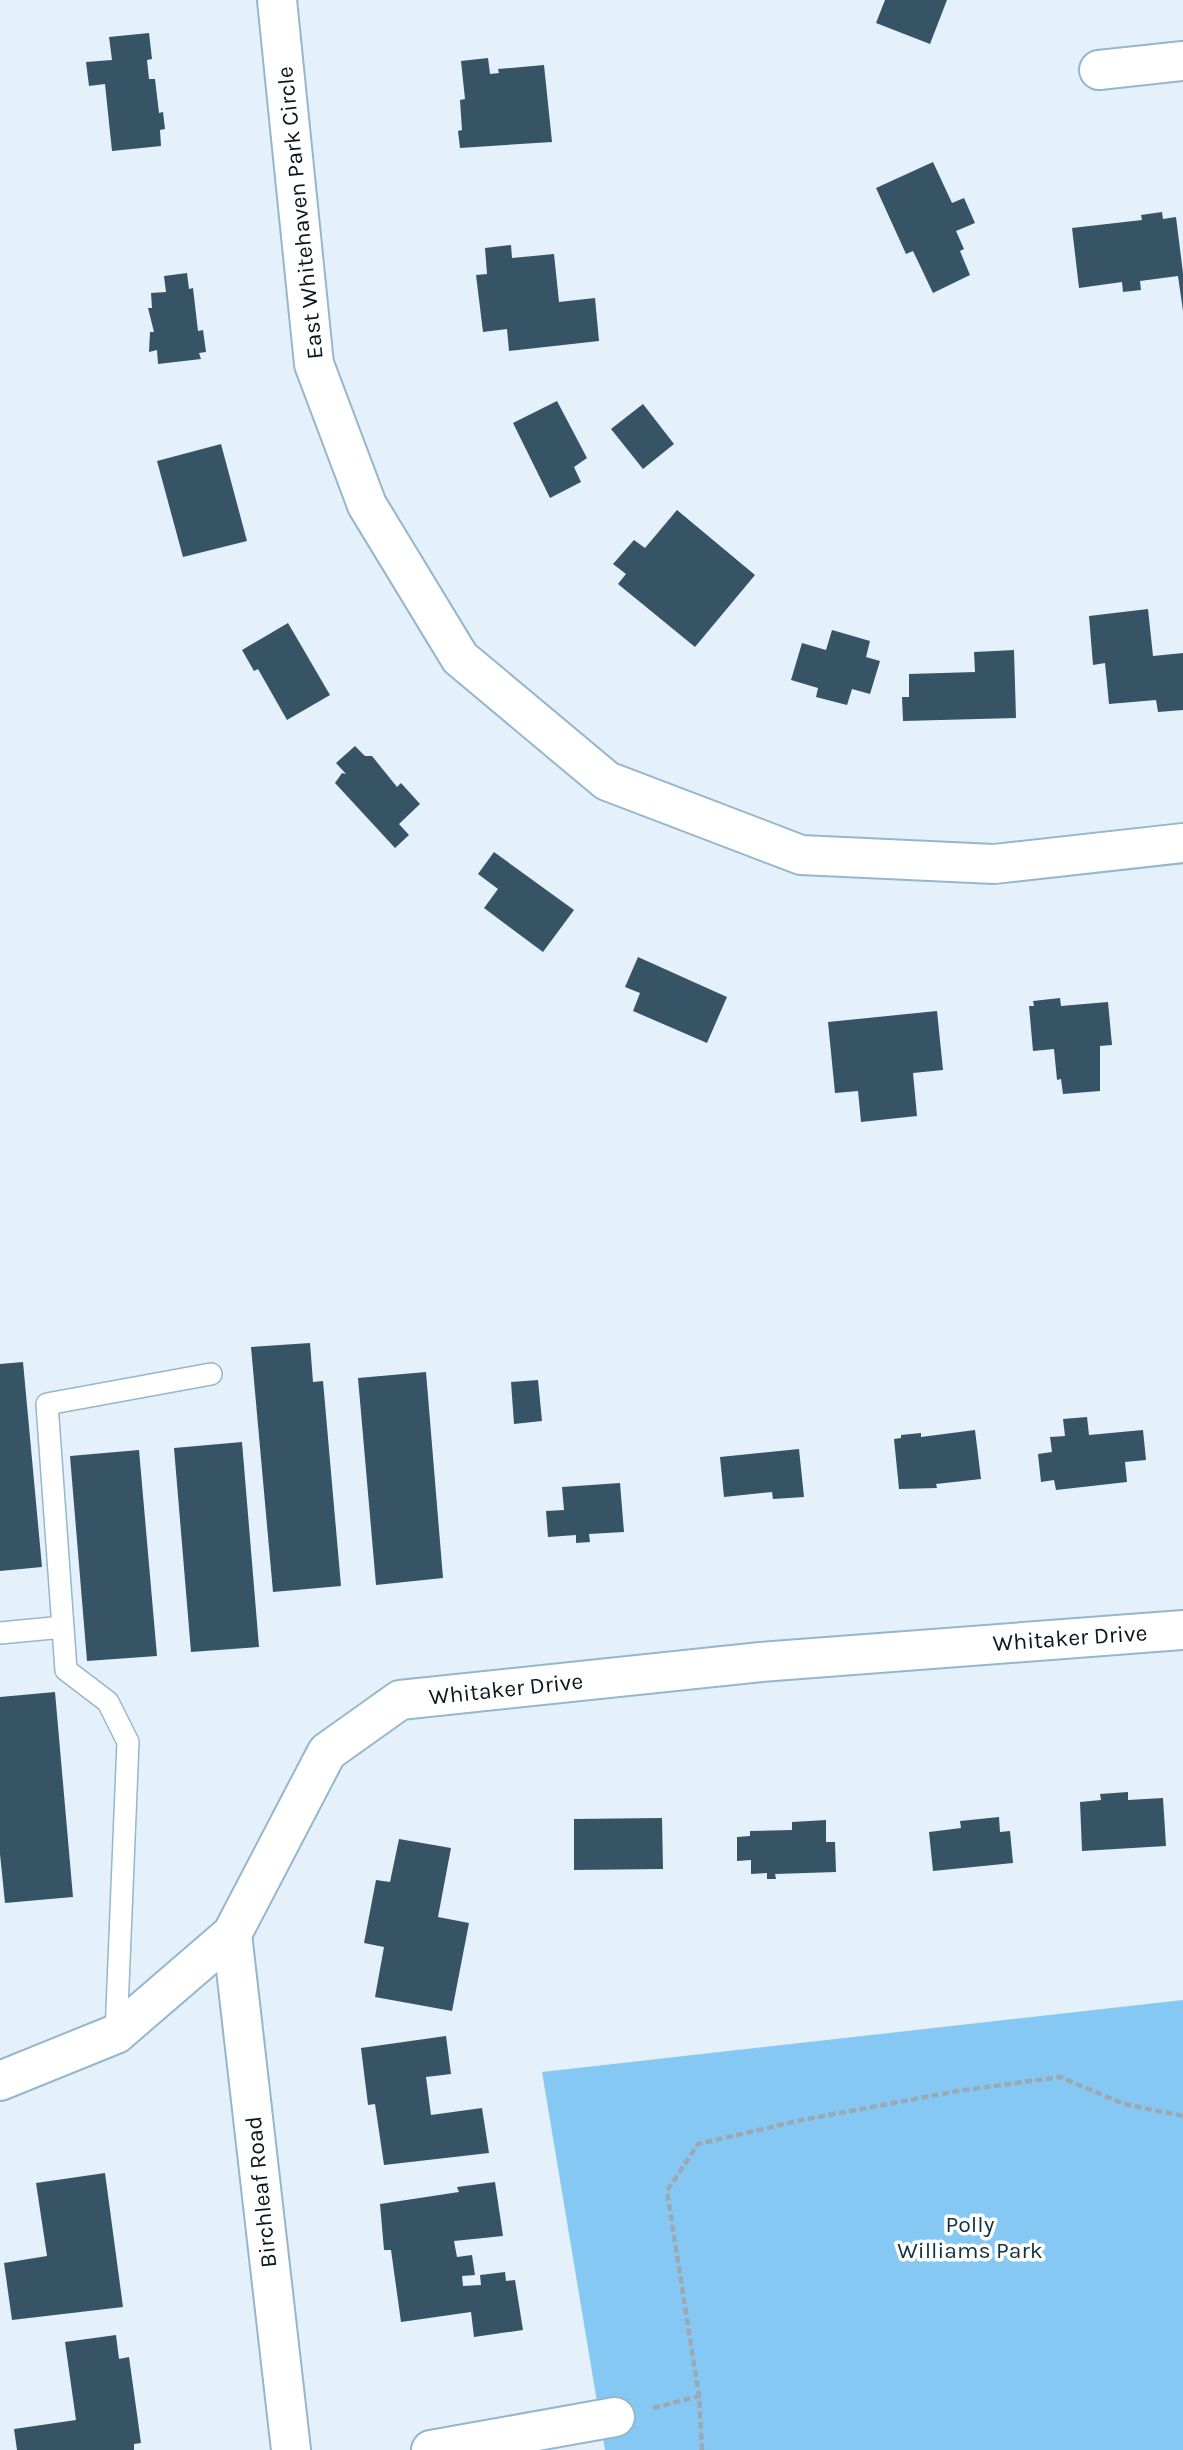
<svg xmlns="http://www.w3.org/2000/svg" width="1183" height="2450" font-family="Karla,sans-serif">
	<rect width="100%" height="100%" fill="#e4f1fb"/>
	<!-- green -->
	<path fill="#86c8f4" d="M1183 2000V2450H605L542 2072Z"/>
	<!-- building -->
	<path fill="#375467" d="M885 0H947L930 44 876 23Z
		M149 33 152 59 147 60 149 79H155L159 113 163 112 165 129 160 130 161 146 112 151 105 84 89 86 86 62 112 60 109 37Z
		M488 58 490 74 499 73 498 69 544 65 552 142 460 148 458 131 462 130 460 100 465 99 461 61Z
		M933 162 952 203 964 198 975 223 956 231 964 249 960 251 970 275 933 293 913 251 906 254 876 188Z
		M1162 212 1163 219 1176 217 1183 273V311L1178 276 1140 281 1141 290 1123 292 1122 282 1079 288 1072 228 1142 220 1141 215Z
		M511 245 512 258 554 254 559 302 595 298 599 341 509 351 507 329 483 332 476 275 487 274 485 248Z
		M187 273 189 289 193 288 198 331 203 330 206 352 199 353 201 359 158 364 157 350 149 352 150 332H154L148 308H152L151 293 166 292 164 276Z
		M557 401 587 458 574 467 581 482 550 498 513 423Z
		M643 404 674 444 643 469 611 429Z
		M221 444 247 541 183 557 157 461Z
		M677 510 755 575 695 647 618 584 626 574 613 564 634 540 645 548Z
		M1148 609 1153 656 1183 653V710L1158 712 1156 700 1109 704 1105 663 1093 665 1089 616Z
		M288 623 330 695 287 720 258 669 254 671 242 650Z
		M832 630 870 641 866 657 880 661 870 694 852 689 847 705 816 697 818 688 791 680 802 643 826 650Z
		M1014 650 1016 718 903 721 902 697H909V674L975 672 974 652Z
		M355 746 365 756H372L397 787 401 783 420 804 399 824 409 835 395 848 335 783 342 773 346 774 336 763Z
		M494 852 574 910 543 952 484 908 498 889 478 874Z
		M638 957 727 997 707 1043 633 1011 640 993 625 987Z
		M1060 998 1061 1006 1108 1002 1112 1045 1100 1046V1091L1063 1094 1061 1079 1057 1080 1054 1049 1033 1051 1029 1006H1034L1033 1001Z
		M937 1011 943 1070 913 1073 917 1116 861 1122 858 1091 835 1093 828 1022Z
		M310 1343 313 1382 323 1381 341 1586 273 1592 251 1347Z
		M23 1362 42 1567 0 1571V1364Z
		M426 1372 443 1578 376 1585 358 1378Z
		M538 1380 542 1421 514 1424 511 1382Z
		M1087 1417 1089 1435 1143 1430 1146 1460 1125 1462 1127 1482 1056 1490 1054 1480 1041 1482 1038 1454 1052 1452 1050 1437 1065 1436 1063 1419Z
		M975 1430 981 1479 936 1484 937 1488 899 1489 894 1439 901 1438V1435L921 1433V1437Z
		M242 1442 259 1647 191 1652 174 1448Z
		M799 1449 804 1497 773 1499 772 1492 724 1497 720 1457Z
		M139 1450 157 1656 87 1661 70 1456Z
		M620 1483 624 1532 589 1534 590 1542 576 1543V1535L548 1537 546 1511 564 1510 562 1487Z
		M55 1692 73 1897 5 1903 0 1854V1697Z
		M1128 1792V1800L1163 1798 1166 1846 1082 1851 1080 1802 1101 1800 1100 1794Z
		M999 1817 1000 1832 1010 1831 1013 1863 933 1871 929 1832 961 1828 960 1821Z
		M662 1818 663 1869 574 1870V1819Z
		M826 1820V1842H835L836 1872 775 1874 776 1879H767V1873L751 1874V1860L737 1861V1837L750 1836V1831L792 1830V1822Z
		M399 1839 451 1848 438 1917 469 1923 452 2011 375 1997 384 1947 364 1943 376 1880 390 1882Z
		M446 2036 451 2074 426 2077 431 2115 482 2108 489 2153 384 2165 375 2104 368 2105 361 2048Z
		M105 2173 123 2307 12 2320 4 2263 47 2256 36 2183Z
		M495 2182 503 2236 454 2241 457 2257 472 2255 475 2275 462 2276 463 2286 481 2285 480 2275 505 2272 506 2281 515 2280 523 2330 474 2337 471 2312 401 2322 391 2250H384L380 2204 459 2192 457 2187Z
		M116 2335 119 2359 129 2357 141 2443 134 2444V2450H17L14 2429 76 2420 65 2342Z"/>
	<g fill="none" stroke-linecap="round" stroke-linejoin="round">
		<defs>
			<path id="service" d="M0 1633 63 1627
				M116 2034 128 1742 108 1702 66 1670 47 1404 211 1374"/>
			<path id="minor" d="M277 0 314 364 367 505 460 658 607 781 801 855 994 864 1183 843
				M1099 70 1183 61
				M232 1934 291 2450
				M0 2081 116 2034 232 1934 327 1752 400 1700 761 1662 1183 1630
				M431 2450 615 2417"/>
		</defs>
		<!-- service casing -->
		<use href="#service" stroke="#96b6cc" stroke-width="24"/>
		<!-- minor casing -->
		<use href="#minor" stroke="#96b6cc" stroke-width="42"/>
		<!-- path -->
		<path stroke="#9ca9b2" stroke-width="4.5" stroke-dasharray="7 3.5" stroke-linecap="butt" d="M653 2408 699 2396
			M702 2450 699 2396 667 2191 698 2144 802 2120 958 2091 1060 2077 1124 2104 1183 2116"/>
		<!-- service -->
		<use href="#service" stroke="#fff" stroke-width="21"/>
		<!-- minor -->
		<use href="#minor" stroke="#fff" stroke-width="38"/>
	</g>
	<g text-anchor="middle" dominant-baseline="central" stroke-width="7" stroke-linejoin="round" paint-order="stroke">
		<!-- street labels -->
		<g font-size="23" fill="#0b171f" stroke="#fff">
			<text transform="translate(300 213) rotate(-96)">East Whitehaven Park Circle</text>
			<text transform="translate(1070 1638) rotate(-4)">Whitaker Drive</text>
			<text transform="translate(506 1689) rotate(-6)">Whitaker Drive</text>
			<text transform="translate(261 2192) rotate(-96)">Birchleaf Road</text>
		</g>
		<!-- park labels -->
		<g font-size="23" fill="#103044" stroke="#fff">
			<text x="970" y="2224">Polly<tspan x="970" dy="26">Williams Park</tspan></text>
		</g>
	</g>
</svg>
